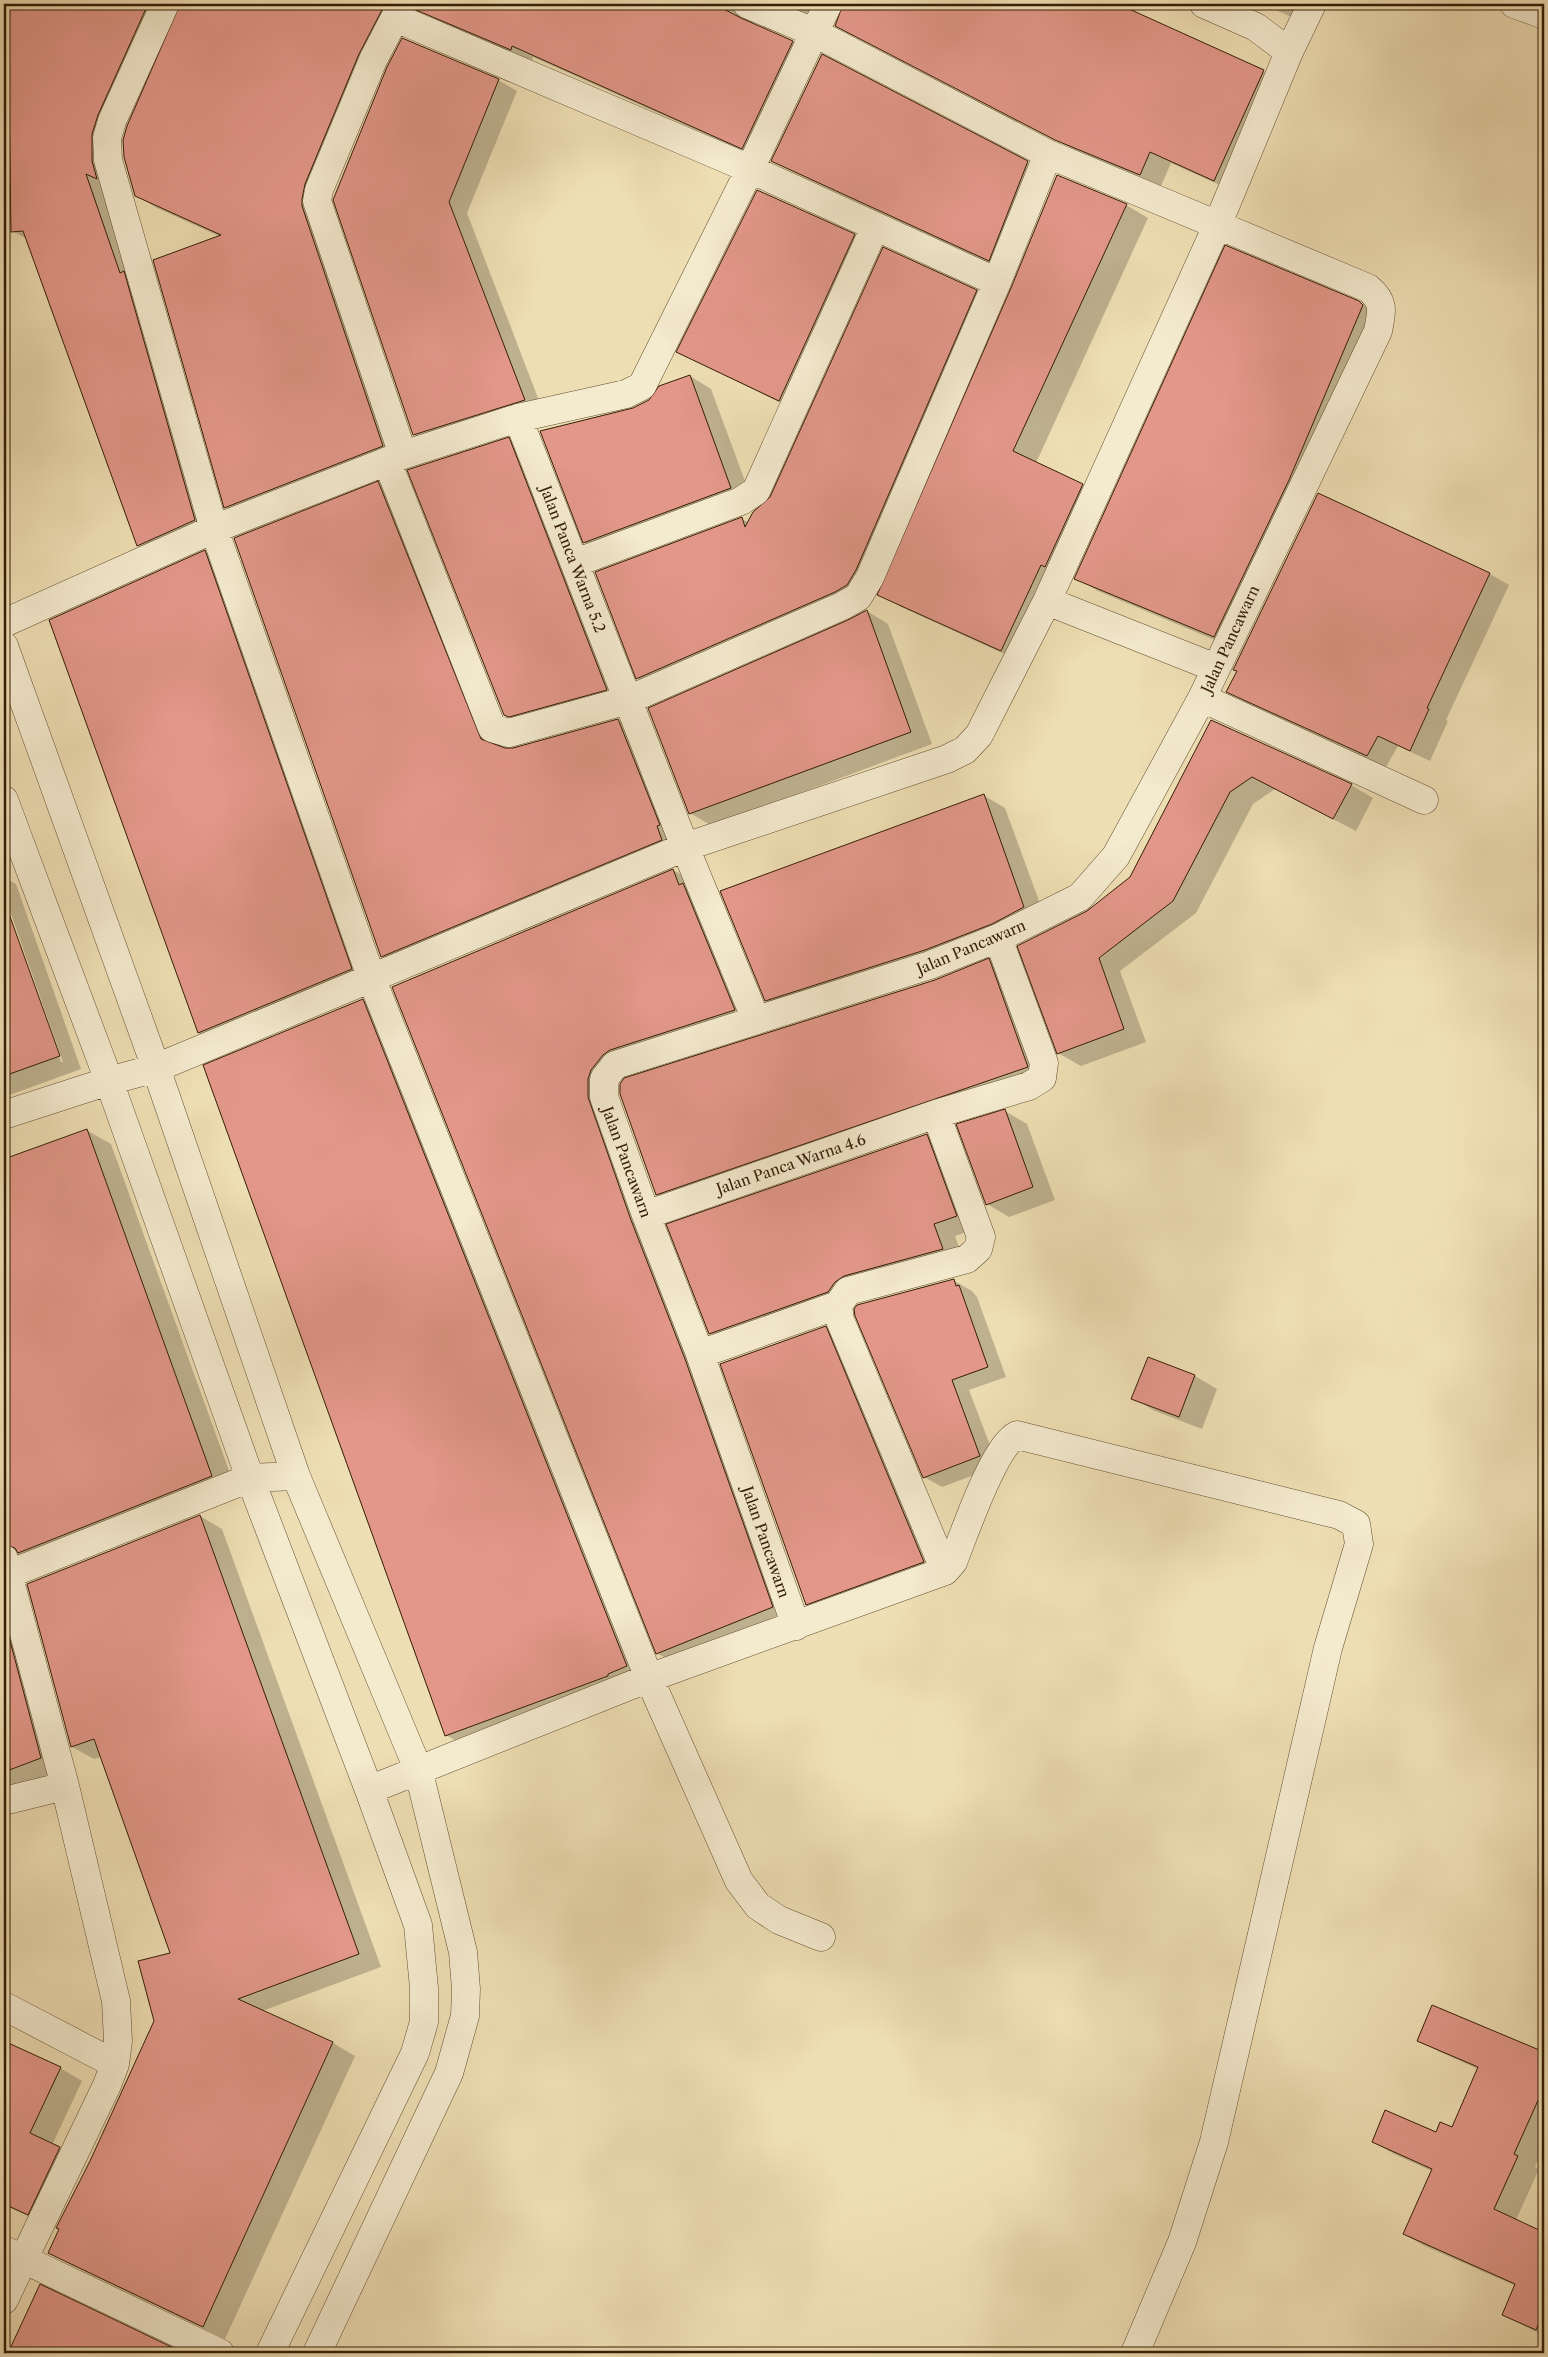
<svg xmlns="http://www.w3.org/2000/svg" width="1548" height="2357" font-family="'Libre Caslon Text',serif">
	<rect width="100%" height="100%" fill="#eedeb3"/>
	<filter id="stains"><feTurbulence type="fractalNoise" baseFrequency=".004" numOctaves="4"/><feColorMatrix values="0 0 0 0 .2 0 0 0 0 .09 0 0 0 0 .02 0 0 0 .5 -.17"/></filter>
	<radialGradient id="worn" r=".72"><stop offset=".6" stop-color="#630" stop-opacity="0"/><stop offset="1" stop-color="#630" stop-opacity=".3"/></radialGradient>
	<!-- shadow -->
	<path fill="#0003" d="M4 4H179L120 128 114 174 217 533 160 558 138 546 27 239 12 231 10 102 4 99Z
		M221 4H414L325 196 404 458 246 519 225 507 221 237 157 208 136 195Z
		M419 4H758L752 19 755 26 793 42 813 54 763 160 533 57 532 61 439 21 418 9Z
		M782 4H839L828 23Z
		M845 4H1115L1264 72 1284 84 1235 192 1171 163 1161 186 1077 151 837 25Z
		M1263 4H1323L1311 26Z
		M822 56 1048 174 1009 272 793 172 773 161Z
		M498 80 517 91 467 213 543 411 433 445 414 435 334 200Z
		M1126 205 1148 218 1036 463 1105 498 1024 663 901 607 879 594Z
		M854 235 874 247 799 412 678 352Z
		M976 291 997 303 877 582 658 690 637 678 742 519 748 522Z
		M1359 302 1382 316 1236 649 1098 591 1076 578Z
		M690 376 711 389 752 500 606 555 584 542 633 409Z
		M509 439 530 451 627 701 526 727 505 714Z
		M378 483 400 496 501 748 513 749 618 720 641 733 681 837 404 969 382 956Z
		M205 552 227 564 373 982 221 1045 199 1033 50 621Z
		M1490 574 1509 585 1446 720 1448 721 1430 761 1398 746 1386 767 1247 703 1228 691Z
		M867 611 888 624 932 744 712 826 690 813 849 621Z
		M1212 721 1351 785 1373 798 1356 831 1275 789 1253 804 1196 913 1120 971 1146 1042 1081 1066 1058 1053 1088 912 1131 878Z
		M983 795 1005 808 1046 920 788 1013 766 1000Z
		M673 870 696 883 757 1023 632 1063 614 1083 794 1620 680 1666 657 1653 393 987Z
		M4 877 16 884 81 1069 4 1097V901L61 1062H63L4 894Z
		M989 960 1010 972 1049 1078 678 1206 657 1194Z
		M363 1000 385 1013 649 1679 468 1748 446 1735Z
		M1005 1111 1027 1124 1055 1200 1009 1217 987 1204Z
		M86 1130 111 1144 236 1490 17 1562 65 1772 4 1795V1160Z
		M926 1135 948 1148 978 1228 955 1236 964 1261 732 1346 710 1333Z
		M953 1280 972 1291 977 1297 1006 1377 969 1390 998 1466 942 1487 924 1477Z
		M825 1327 847 1340 944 1574 828 1616 807 1604Z
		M1148 1359 1195 1376 1217 1389 1202 1429 1155 1411 1133 1398Z
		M200 1516 222 1529 381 1967 262 2011 333 2043 355 2056 225 2339 71 2265 49 2252 155 2022 172 1954 101 1757 94 1759 72 1747Z
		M1433 2006 1544 2054V2147L1535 2167 1539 2169 1516 2220 1544 2233V2336L1503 2315 1516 2286 1425 2246 1404 2234 1432 2171 1394 2154 1373 2142 1436 2133 1453 2129 1478 2069 1440 2052 1418 2040Z
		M4 2042 60 2068 82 2081 52 2145 82 2161 50 2226 4 2205Z
		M40 2286 181 2353H9Z"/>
	<!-- building -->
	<path fill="#e29789" stroke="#341d05" d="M4 4H148L98 115 92 134V161L97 179 86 174 120 273 124 271 195 520 137 546 23 231 11 232 9 99 4 97Z
		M180 4H385L359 54 305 184 302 199V206L383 446 224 508 153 260 221 235 135 196 124 157 123 140 127 126Z
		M418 4H714L741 18 793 41 742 149 512 46 511 50 416 10Z
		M843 4H1118L1264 70 1214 181 1150 152 1140 175 1055 140 835 26Z
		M402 38 499 79 449 202 525 400 413 435 333 200 387 67Z
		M822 54 1028 161 989 261 771 161Z
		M1057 175 1127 204 1013 451 1083 484 1045 567 1041 565 1001 651 877 595 1011 288Z
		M757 190 855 234 779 401 676 352Z
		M1225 245 1359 301 1363 305 1289 480 1214 637 1074 579Z
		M883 247 977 290 856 570 847 585 835 592 636 679 595 572 742 517 745 527 753 512 770 497Z
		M690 375 731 488 583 543 540 431 633 408 649 400 659 386Z
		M509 437 607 690 509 717 504 715 407 470Z
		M378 481 481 739 505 748H513L618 719 660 825 657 826 662 840 381 957 234 538Z
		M1318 493 1490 573 1427 708 1429 709 1410 751 1378 736 1367 756 1226 692 1237 671 1233 670Z
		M205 550 352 969 198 1033 49 620Z
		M867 610 911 732 689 814 648 708 848 620Z
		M1211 720 1352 784 1333 819 1252 777 1230 792 1173 901 1099 958 1124 1029 1057 1054 1017 946 1087 911 1130 877Z
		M984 794 1024 907 992 924 925 950 765 1001 720 891Z
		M673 869 679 885 683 883 735 1010 610 1050 603 1055 591 1070 588 1079V1097L631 1220 685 1359 773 1607 656 1654 392 987Z
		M8 911 60 1056 4 1076V912Z
		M989 958 1028 1067 656 1195 620 1094V1084L624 1078 935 980Z
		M363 999 627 1666 608 1674V1676L445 1736 203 1065Z
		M1005 1109 1033 1187 986 1205 956 1124Z
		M87 1129 212 1476 18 1553 15 1548 4 1544V1159Z
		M927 1134 957 1216 934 1224 943 1249 844 1276 835 1282 828 1292 709 1334 666 1224Z
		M954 1279 956 1286 959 1285 988 1367 952 1380 980 1456 923 1478 855 1316 854 1309 857 1305Z
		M826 1326 924 1562 806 1605 720 1364Z
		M1148 1357 1195 1375 1179 1417 1131 1399Z
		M200 1515 359 1954 238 1999 333 2042 203 2327 48 2253 59 2229 56 2228 90 2161 154 2021 138 1961 170 1953 94 1739 71 1747 27 1584Z
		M4 1618 41 1758 4 1772Z
		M1432 2005 1544 2052V2087L1514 2154 1518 2156 1494 2209 1539 2230 1544 2219V2310L1536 2330 1502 2315 1515 2284 1403 2234 1432 2169 1372 2142 1385 2110 1436 2132 1440 2122 1452 2127 1478 2067 1417 2041Z
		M4 2041 61 2067 30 2133 60 2147 28 2215 4 2204Z
		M40 2284 184 2353H8Z"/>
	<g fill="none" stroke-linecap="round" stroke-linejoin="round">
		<defs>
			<path id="minor" d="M165 4 112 121 107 138 108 160 214 529 371 977 649 1678 739 1881 758 1906 779 1920 821 1937
				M402 4 373 60 319 190 317 201 403 455
				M747 4 815 33 1048 154 1368 288C1385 302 1382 311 1378 331L1202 698 1116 856 1080 897 998 938 930 965 615 1065 604 1079V1097L646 1215 700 1354 796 1626
				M1204 4 1256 27 1289 52
				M1514 4 1544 15
				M396 18 750 169 997 282
				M518 418 685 847 756 1020
				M387 461 492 728 509 733 628 700 842 606 858 597 870 577 997 282 1048 154
				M575 563 741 501 756 491 875 227
				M1047 601 1216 668
				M4 623 214 529 403 455 518 418 626 394 642 386 750 169 828 4
				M4 646 156 1068 296 1476 418 1769 463 1952 466 1989 465 2016 449 2073 317 2353
				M1202 698 1424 800
				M4 800 109 1081 250 1478 369 1790 418 1925 424 1988V2022L415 2053 270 2353
				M4 1115 109 1081 156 1068 685 847 947 759 965 750 979 735 1047 601 1217 226 1289 52 1312 4
				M646 1215 936 1114 1029 1086 1042 1078 1044 1063 998 938
				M700 1354 838 1305
				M4 1559 65 1786 116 2001 118 2041 115 2064 107 2085 4 2300
				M945 1571 953 1562C964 1535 993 1447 1017 1435L1339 1515 1356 1524 1359 1544 1328 1648 1214 2142 1182 2242 1135 2353
				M4 1576 250 1478 296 1476
				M369 1790 649 1678 945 1571 840 1320 838 1305 848 1291 967 1259 978 1249 981 1237 936 1114
				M4 1801 65 1786
				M4 2006 115 2064
				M4 2250 220 2353"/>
		</defs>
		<!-- minor casing -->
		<use href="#minor" stroke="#624d30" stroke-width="29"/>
		<!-- minor -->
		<use href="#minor" stroke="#f4eace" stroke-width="28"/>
	</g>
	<g text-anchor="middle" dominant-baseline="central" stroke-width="4.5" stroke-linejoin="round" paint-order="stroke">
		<!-- street labels -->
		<g font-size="15" fill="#341d05" stroke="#f4eace">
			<text transform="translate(573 559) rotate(69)">Jalan Panca Warna 5.2</text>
			<text transform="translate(1230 639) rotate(-65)">Jalan Pancawarn</text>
			<text transform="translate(971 947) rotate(-23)">Jalan Pancawarn</text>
			<text transform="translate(627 1162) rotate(70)">Jalan Pancawarn</text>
			<text transform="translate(791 1164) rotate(-19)">Jalan Panca Warna 4.6</text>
			<text transform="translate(766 1542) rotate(71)">Jalan Pancawarn</text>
		</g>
	</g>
	<!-- margin -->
	<rect width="1548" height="2357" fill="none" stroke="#eedeb3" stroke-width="20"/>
	<rect x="5" y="5" width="1538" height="2347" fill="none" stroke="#341d05" stroke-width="2.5"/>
	<rect x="10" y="10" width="1528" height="2337" fill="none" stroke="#341d05"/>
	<rect width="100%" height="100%" filter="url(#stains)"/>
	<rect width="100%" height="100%" fill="url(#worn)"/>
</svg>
